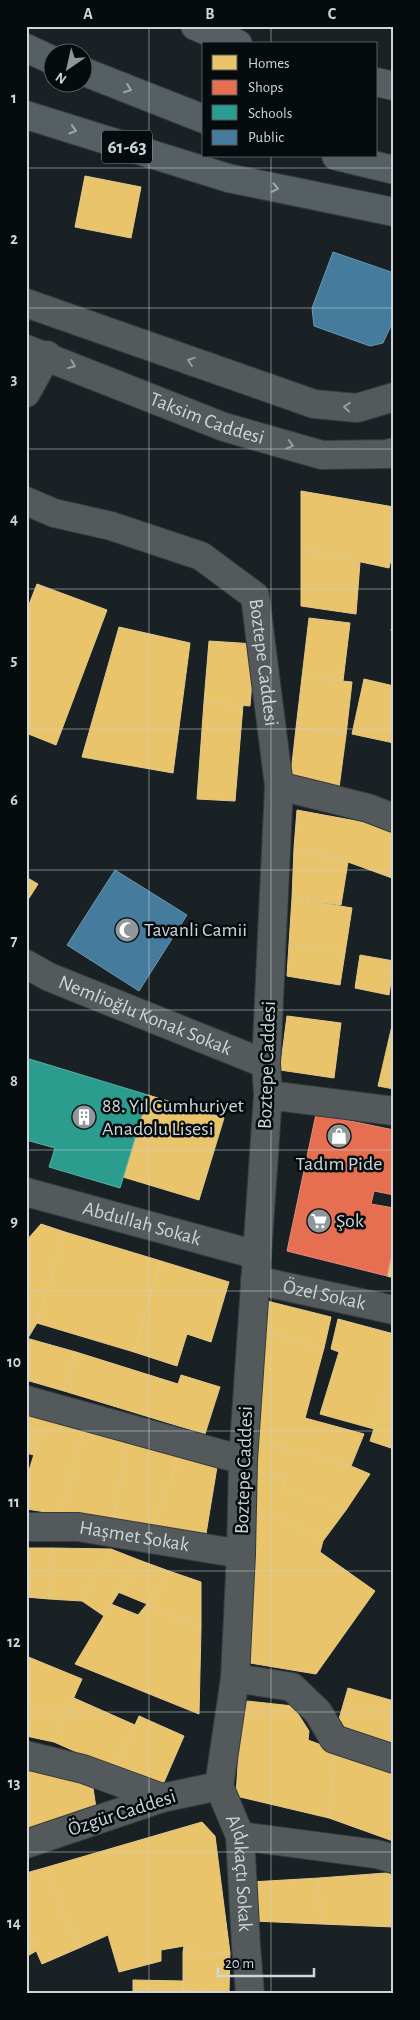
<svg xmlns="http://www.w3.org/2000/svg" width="420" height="2020" font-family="'Alegreya Sans',sans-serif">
	<rect width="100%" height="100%" fill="#1a2124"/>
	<!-- homes -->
	<path fill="#e9c46a" stroke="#e1c98b" d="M85 176 141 187 131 238 75 227Z
		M301 491 394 507V546L389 568 301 549Z
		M301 549 360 562 356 614 301 606Z
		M37 584 107 610 56 745 26 733V612Z
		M394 616V632L391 631Z
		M309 618 350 623 343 681 302 677Z
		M119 627 190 643 173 773 82 757Z
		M209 641 255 644 250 706 204 702Z
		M302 677 352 682 346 735 296 728Z
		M364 679 394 686V743L352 734Z
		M204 702 243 705 235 801 197 799Z
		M296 728 346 735 339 788 290 782Z
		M297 810 394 828V871L392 878 348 862 294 848Z
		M294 848 348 862 341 905 292 898Z
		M26 877 38 884 26 903Z
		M292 898 352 908 345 953 289 944Z
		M289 944 345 953 340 985 287 976Z
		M360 955 394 961 389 995 355 988Z
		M287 1016 341 1023 334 1078 280 1070Z
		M394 1017V1089L378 1086Z
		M148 1095 224 1118 199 1200 123 1177Z
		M41 1224 65 1232 37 1323 28 1338H26V1241Z
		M65 1232 161 1261 134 1352 37 1323Z
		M394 1244V1278L387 1276Z
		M161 1261 229 1282 211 1342 187 1334 177 1366 134 1352Z
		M267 1301 331 1317 324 1348 265 1331Z
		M338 1319 394 1334V1366L374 1429 320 1414 339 1352 331 1349Z
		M265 1331 324 1348 305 1418 364 1434 351 1466 258 1441Z
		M26 1338 76 1352 64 1391 26 1380Z
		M76 1352 178 1384 181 1375 220 1387 205 1434 64 1391Z
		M394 1366V1449L370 1441Z
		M26 1414 45 1419 34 1455 26 1453Z
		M45 1419 84 1430 60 1514 26 1509V1480Z
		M84 1430 128 1442 114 1521 60 1514Z
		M258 1441 351 1466 370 1474 346 1510 283 1489 285 1474 256 1472Z
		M128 1442 179 1456 153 1527 114 1521Z
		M179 1456 217 1467 205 1540 153 1527Z
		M256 1472 285 1474 283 1489 346 1510 323 1541 284 1519 253 1517Z
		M253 1517 284 1519 323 1541 320 1552 375 1591 316 1674 244 1662Z
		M26 1548H52L49 1599 26 1597Z
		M52 1548 111 1549 82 1601 49 1599Z
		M111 1549 139 1560 104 1616 82 1601Z
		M139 1560 169 1571 147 1604 118 1592Z
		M169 1571 201 1582V1628L147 1604Z
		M111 1604 138 1615 147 1604 201 1628 199 1714 75 1664Z
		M26 1656 82 1679 54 1742 26 1736Z
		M348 1688 394 1701V1747L337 1726Z
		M74 1698 135 1725 115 1769 54 1742Z
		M247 1701 293 1706 309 1731 308 1740 335 1750 329 1818 236 1796 241 1718Z
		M139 1716 184 1736 161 1789 115 1769Z
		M335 1750 394 1774 393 1841 329 1818Z
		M26 1765 92 1781 96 1808 26 1830Z
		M202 1822 215 1836 230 1953 183 1952 184 1946 161 1950V1961L119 1972 108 1935 79 1948 44 1868Z
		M44 1868 79 1948 42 1964 26 1928V1873Z
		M386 1873 394 1875V1927L321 1924 319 1878Z
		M319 1878 321 1924 253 1921 251 1882Z
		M26 1928 36 1951 26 1957Z
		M183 1952 230 1953 229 1992 183 1991Z
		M133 1980 183 1981V1994H133Z
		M183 1991 229 1992V1994H183Z"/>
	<!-- shops -->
	<path fill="#e76f51" stroke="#e08e7a" d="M316 1114 394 1130V1195L374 1191 371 1204 394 1208V1244L387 1276 287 1251Z"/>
	<!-- schools -->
	<path fill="#2a9d8f" stroke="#5baea5" d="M26 1058 148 1095 120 1188 49 1167 55 1148 26 1140Z"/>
	<!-- public -->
	<path fill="#457b9d" stroke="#6e96af" d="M333 252 394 273V319L383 343 370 346 314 326 312 308Z
		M115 870 187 915 139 991 67 945Z"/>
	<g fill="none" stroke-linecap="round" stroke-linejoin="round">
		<defs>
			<g id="minor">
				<path d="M279 786 368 808 394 818"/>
				<path id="s1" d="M26 964 49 977 266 1064"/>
				<path d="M268 1095 394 1111"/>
				<path id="s2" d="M26 1192 257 1255"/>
				<path id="s3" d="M255 1280 394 1310"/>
				<path d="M26 1400 243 1460"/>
				<path id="s4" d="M26 1527H78L241 1554"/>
				<path d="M235 1678 292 1687 318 1712 334 1739 394 1759"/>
				<path d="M26 1755 83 1769 162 1798"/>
				<path id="s5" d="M219 1786 240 1836 246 1946 250 1994"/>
				<path d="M240 1836 376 1854 394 1859"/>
			</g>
			<g id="tertiary">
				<path d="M26 303 314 404 357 408 394 397"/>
				<path id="s6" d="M26 349 224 427 322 455 387 454 394 452"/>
				<path d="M26 393 47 355"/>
				<path id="s7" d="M26 501 54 513 111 526 201 556 255 596 279 786 266 1064 268 1095 243 1460 241 1554 235 1678 219 1786 162 1798 26 1844"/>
			</g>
			<path id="primary" d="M195 26 238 44
				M26 48 52 60
				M82 71 204 119
				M376 82 394 86
				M26 115 228 178 394 212
				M336 156 394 170"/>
		</defs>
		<!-- minor casing -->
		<use href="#minor" stroke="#363c3e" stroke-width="30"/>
		<!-- tertiary casing -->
		<use href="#tertiary" stroke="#363c3e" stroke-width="30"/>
		<!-- primary casing -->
		<use href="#primary" stroke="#363c3e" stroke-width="30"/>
		<!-- minor -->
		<use href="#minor" stroke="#54595b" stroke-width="28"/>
		<!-- tertiary -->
		<use href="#tertiary" stroke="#54595b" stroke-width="28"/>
		<!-- primary -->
		<use href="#primary" stroke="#555f64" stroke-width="28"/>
	</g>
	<!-- one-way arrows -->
	<defs><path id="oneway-chevron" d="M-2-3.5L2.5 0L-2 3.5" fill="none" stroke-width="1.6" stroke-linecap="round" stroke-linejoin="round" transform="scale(1.25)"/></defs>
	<g stroke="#9ea6aa">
		<use href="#oneway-chevron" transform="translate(128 89) rotate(21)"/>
		<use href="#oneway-chevron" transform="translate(73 130) rotate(17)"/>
		<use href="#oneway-chevron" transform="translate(275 188) rotate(11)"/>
	</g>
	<g stroke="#979ea0">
		<use href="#oneway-chevron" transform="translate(191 361) rotate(-161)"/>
		<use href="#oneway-chevron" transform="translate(72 365) rotate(22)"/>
		<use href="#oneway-chevron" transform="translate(347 407) rotate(-175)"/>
		<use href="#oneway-chevron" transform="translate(290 445) rotate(16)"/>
	</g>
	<!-- grid -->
	<path fill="none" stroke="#ced6d9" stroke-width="1" stroke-opacity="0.55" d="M149 26V1994M271 26V44M271 156V1994M26 168H394M26 308H394M26 449H394M26 589H394M26 729H394M26 870H394M26 1010H394M26 1150H394M26 1291H394M26 1431H394M26 1571H394M26 1712H394M26 1852H394"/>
	<!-- icons -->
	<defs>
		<symbol id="mosque-disc" viewBox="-11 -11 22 22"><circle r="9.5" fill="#8f979a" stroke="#060b0e"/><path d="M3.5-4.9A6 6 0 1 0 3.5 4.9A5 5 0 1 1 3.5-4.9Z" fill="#fff"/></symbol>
		<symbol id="building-disc" viewBox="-11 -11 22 22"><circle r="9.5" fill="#8f979a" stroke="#060b0e"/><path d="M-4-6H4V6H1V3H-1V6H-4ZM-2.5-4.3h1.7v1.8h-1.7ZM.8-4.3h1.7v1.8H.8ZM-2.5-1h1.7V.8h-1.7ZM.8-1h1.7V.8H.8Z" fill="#fff"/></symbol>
		<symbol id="shop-disc" viewBox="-11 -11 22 22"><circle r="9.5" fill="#8f979a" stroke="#060b0e"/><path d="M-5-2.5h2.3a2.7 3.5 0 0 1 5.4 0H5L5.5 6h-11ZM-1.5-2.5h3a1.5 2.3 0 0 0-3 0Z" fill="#fff"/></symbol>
		<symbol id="supermarket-disc" viewBox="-11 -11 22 22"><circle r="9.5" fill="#8f979a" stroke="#060b0e"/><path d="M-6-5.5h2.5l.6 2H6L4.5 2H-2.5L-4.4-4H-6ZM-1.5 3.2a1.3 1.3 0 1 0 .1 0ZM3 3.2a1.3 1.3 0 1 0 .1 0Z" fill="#fff"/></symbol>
	</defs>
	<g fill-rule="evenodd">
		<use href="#mosque-disc" x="113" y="916" width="28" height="28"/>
		<use href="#building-disc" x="70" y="1103" width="28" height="28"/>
		<use href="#shop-disc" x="325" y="1122" width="28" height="28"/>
		<use href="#supermarket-disc" x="305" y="1207" width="28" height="28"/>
	</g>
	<g text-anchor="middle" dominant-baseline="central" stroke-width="5" stroke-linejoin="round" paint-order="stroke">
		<!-- shield labels -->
		<rect fill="#060b0e" stroke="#92999c" stroke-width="1" x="102" y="130.5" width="50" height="33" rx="4"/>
		<g font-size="19" font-weight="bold" fill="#ced6d9">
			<text x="127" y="147">61-63</text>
		</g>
		<!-- street labels -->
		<g font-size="20" fill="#ced6d9" stroke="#060b0e">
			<text stroke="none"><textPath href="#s6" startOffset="194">Taksim Caddesi</textPath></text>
			<text stroke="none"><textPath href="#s7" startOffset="318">Boztepe Caddesi</textPath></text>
			<text stroke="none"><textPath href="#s1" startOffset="130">Nemlioğlu Konak Sokak</textPath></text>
			<text transform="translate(267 1065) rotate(-88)">Boztepe Caddesi</text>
			<text stroke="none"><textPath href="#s2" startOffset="120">Abdullah Sokak</textPath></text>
			<text stroke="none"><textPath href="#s3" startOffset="71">Özel Sokak</textPath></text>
			<text transform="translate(244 1470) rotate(-88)">Boztepe Caddesi</text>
			<text stroke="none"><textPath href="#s4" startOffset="109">Haşmet Sokak</textPath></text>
			<text transform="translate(122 1813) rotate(-18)">Özgür Caddesi</text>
			<text stroke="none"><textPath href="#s5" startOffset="91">Aldıkaçtı Sokak</textPath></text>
		</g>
		<!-- poi labels -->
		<g font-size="20" fill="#ced6d9" stroke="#060b0e" text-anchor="start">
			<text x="144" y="930">Tavanli Camii</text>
			<text x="102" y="1106">88. Yıl Cumhuriyet<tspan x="102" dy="23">Anadolu Lisesi</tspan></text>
			<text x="339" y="1164" text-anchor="middle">Tadım Pide</text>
			<text x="336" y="1221">Şok</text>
		</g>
	</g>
	<!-- border -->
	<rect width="420" height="2020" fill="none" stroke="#060b0e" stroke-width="55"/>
	<!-- legend -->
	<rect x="202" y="42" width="175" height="115" fill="#060b0e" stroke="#565c5f"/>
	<rect x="212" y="55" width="25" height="15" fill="#e9c46a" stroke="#565c5f"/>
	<text x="248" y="68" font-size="15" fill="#ced6d9">Homes</text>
	<rect x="212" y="80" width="25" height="15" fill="#e76f51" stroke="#565c5f"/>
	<text x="248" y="92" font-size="15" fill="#ced6d9">Shops</text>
	<rect x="212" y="105" width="25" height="15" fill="#2a9d8f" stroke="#565c5f"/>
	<text x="248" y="118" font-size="15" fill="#ced6d9">Schools</text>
	<rect x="212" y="130" width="25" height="15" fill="#457b9d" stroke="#565c5f"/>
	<text x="248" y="142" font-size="15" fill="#ced6d9">Public</text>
	<!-- north arrow -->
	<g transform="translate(68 68) rotate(214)"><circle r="24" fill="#060b0e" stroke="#565c5f"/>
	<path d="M0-4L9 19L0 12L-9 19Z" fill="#8f979a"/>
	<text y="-8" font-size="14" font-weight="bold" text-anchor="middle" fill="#ced6d9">N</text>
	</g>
	<!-- scale -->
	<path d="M218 1968v8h96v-8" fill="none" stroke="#ced6d9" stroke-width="2.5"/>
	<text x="225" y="1968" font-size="15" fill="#ced6d9" stroke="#060b0e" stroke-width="4" paint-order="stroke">20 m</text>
	<rect x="28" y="28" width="364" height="1964" fill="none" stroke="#ced6d9" stroke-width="2"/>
	<g font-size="16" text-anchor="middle" font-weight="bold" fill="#ced6d9">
		<text x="88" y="19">A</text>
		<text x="210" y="19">B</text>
		<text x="332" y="19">C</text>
		<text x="14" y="103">1</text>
		<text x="14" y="244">2</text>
		<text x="14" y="384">3</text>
		<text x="14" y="524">4</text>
		<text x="14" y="665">5</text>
		<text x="14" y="805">6</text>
		<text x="14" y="946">7</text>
		<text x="14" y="1086">8</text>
		<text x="14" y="1226">9</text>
		<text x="14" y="1367">10</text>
		<text x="14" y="1507">11</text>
		<text x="14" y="1647">12</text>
		<text x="14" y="1788">13</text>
		<text x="14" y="1928">14</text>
	</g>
</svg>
